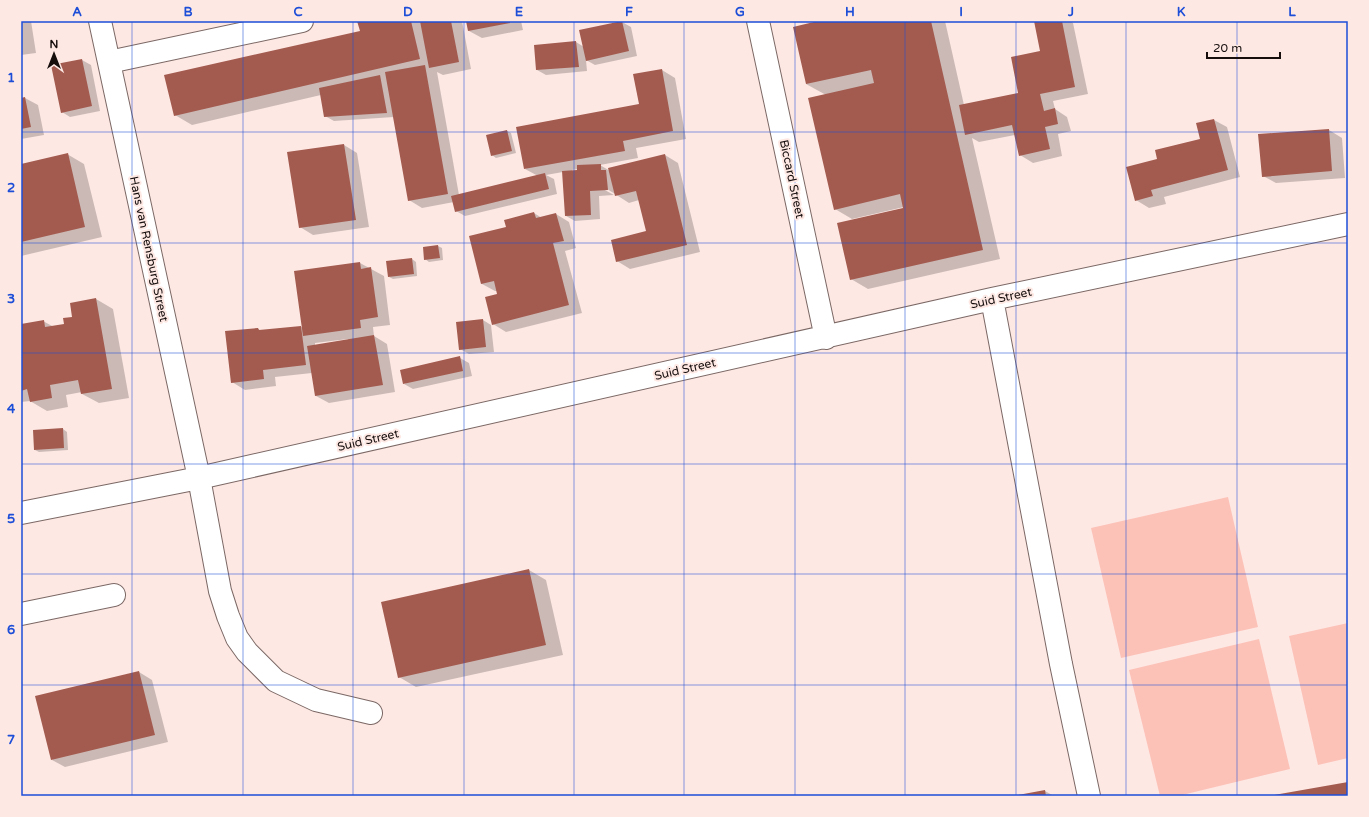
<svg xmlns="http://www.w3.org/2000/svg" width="1369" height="817" font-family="'Varela Round',sans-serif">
	<rect width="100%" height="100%" fill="#fee8e4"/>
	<!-- green -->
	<path fill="#fcc2b8" d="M1228 497 1258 627 1121 658 1091 528Z
		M1348 623V758L1318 765 1289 636Z
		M1259 639 1290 769 1178 796H1160L1129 670Z"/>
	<!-- shadow -->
	<path fill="#0003" fill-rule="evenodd" d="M21 21H31L36 53 21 55Z
		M358 21H462L471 69 443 75 437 72 459 195 538 176 525 169 640 105 662 70 675 78 686 139 636 148 638 158 600 165 610 171 665 155 678 163 700 252 630 269 617 261 647 232 639 200 629 203 604 187 603 189 614 195 599 196 600 219 575 221 566 216 563 172 546 175 554 179 557 194 465 216 456 211 454 202 422 208 409 200 394 117 334 121 325 116 321 95 192 125 175 115 361 32ZM578 169V171H572V170Z
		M467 21H521L523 30 482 38 469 31Z
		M822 21H945L964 105 1019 94 1041 52 1035 21H1070L1073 23 1088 94 1053 101 1055 109 1067 117 1071 131 1058 134 1062 156 1033 163 1020 155 1015 135 979 142 972 138 1000 259 868 289 851 279 904 209V207L852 219 835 209 826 95 806 84Z
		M622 22 631 27 637 56 595 65 586 60 587 71 546 75 537 70 535 46 576 42 584 47Z
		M82 60 91 65 100 111 70 117 62 112 52 66Z
		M25 98 38 105 44 135 21 139V99Z
		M1214 120 1227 127 1240 177 1164 197 1166 204 1149 208 1136 200 1159 160 1202 139 1197 124Z
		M1329 130 1342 138 1345 178 1276 183 1263 176Z
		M507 131 511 133 516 153 496 158 492 155Z
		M344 145 357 153 369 227 313 235 300 227 289 153Z
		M67 154 84 164 102 237 21 256V165Z
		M534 213 542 218 556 214 569 222 576 248 565 251 582 313 506 332 493 324 498 295 497 291H495L482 284 470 237 507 228Z
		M438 246 442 248 443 260 429 262 425 259 424 247Z
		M412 259 416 262 417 276 393 279 389 277Z
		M360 263 384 276 390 325 373 327 374 336 387 344 395 392 329 403 316 396 312 373 275 377 276 386 245 390 232 382 258 329 262 331 303 327ZM348 339V340L315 346V343Z
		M96 299 113 309 129 398 99 403 82 394V392L66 395 68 407 47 411 30 401 21 402V325L43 321 54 327 66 325Z
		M483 320 491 325 494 352 469 354 460 349Z
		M460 358 469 363 472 376 413 389 404 384Z
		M63 429 67 432 68 450 39 452 35 450Z
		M529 570 546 580 563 655 416 687 399 677Z
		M139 672 152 680 168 742 65 767 52 760Z
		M1045 791 1054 796H1020Z"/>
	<!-- building -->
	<path fill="#a35b4f" d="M357 21H411L420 59 174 116 164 75 360 31Z
		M420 21H451L459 62 429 68Z
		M466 21H510V23L468 31Z
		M622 21 629 51 586 61 579 30Z
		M818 21H931L983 250 850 280 837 223 903 208 900 194 834 210 808 98 874 83 871 70 806 84 793 27Z
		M1034 21H1062L1075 87 1040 94 1044 111 1055 108 1058 124 1045 127 1050 149 1019 156 1012 125 965 135 959 105 1018 93 1011 57 1040 51Z
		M576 41 579 67 536 70 534 45Z
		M82 59 92 106 61 113 51 65Z
		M425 65 448 194 408 201 385 72Z
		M662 69 673 131 623 141 625 151 524 169 516 127 639 104 633 74Z
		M380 75 387 113 324 117 319 88Z
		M25 97 31 127 21 129V98Z
		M1214 119 1228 170 1151 190 1153 196 1135 201 1126 167 1157 159 1155 150 1200 139 1196 123Z
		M1329 129 1332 171 1262 177 1258 134Z
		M507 130 512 151 491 156 486 135Z
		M344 144 356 220 299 228 287 152Z
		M68 153 85 227 21 242V164Z
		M665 154 687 245 616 262 611 240 646 231 636 191 615 196 608 168Z
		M601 164V170H606L608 190 590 191 591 215 565 216 562 171 577 170V165Z
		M545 173 549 189 455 212 451 196Z
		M534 212 536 218 556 213 564 241 553 243 569 305 492 325 485 297 497 294 494 281 481 284 469 236 506 227 504 220Z
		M438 245 440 258 424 260 423 247Z
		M412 258 414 274 388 277 386 261Z
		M360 262 361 269 371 267 378 317 360 320 361 328 303 336 294 271Z
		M96 298 112 389 81 394 78 380 50 385 52 398 30 402 27 389 21 391V324L44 320 45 327 64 324 63 318 72 317 70 303Z
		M483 319 486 347 459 350 456 322Z
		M301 326 306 365 263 370 264 379 231 383 225 331 258 328 259 330Z
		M374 335 383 385 315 396 307 346Z
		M460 356 463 371 403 384 400 370Z
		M63 428 64 448 34 450 33 430Z
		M529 569 546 645 398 678 381 602Z
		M139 671 155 735 51 760 35 696Z
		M1348 782V796H1274V795Z
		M1045 790 1046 796H1019L1018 795Z"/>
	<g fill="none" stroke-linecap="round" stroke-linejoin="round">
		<defs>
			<path id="minor" d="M100 21 199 478 220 591 228 616 237 638 247 652 276 681 316 700 371 713
				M758 21 826 338
				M109 62 302 21
				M992 299 1061 664 1089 796
				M21 513 199 478 992 299 1348 224
				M21 614 114 595"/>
		</defs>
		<!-- minor casing -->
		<use href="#minor" stroke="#7b6865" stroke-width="24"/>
		<!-- minor -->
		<use href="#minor" stroke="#fff" stroke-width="22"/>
	</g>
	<!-- grid -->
	<path fill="none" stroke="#1d4ed8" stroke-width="1" stroke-opacity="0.55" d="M132 21V796M243 21V796M353 21V796M464 21V796M574 21V796M684 21V796M795 21V796M905 21V796M1016 21V796M1126 21V796M1237 21V796M21 132H1348M21 243H1348M21 353H1348M21 464H1348M21 574H1348M21 685H1348"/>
	<g text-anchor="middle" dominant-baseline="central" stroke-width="4" stroke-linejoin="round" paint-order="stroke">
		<!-- street labels -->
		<g font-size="12" fill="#150e0d" stroke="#fee8e4">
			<text transform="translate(792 179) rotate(78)">Biccard Street</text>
			<text transform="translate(149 249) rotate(78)">Hans van Rensburg Street</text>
			<text transform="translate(1001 298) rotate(-12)">Suid Street</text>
			<text transform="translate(685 369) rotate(-13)">Suid Street</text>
			<text transform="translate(368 440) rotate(-13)">Suid Street</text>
		</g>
	</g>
	<!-- border -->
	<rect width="1369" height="817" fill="none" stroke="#fee8e4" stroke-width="44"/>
	<!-- north arrow -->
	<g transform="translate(54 54)" stroke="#fee8e4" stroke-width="3" paint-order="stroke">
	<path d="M0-3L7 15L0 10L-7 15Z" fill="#150e0d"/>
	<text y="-6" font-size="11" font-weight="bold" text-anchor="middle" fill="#150e0d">N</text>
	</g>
	<!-- scale -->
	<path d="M1207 52v6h73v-6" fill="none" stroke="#150e0d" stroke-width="2"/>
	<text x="1213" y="52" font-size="12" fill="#150e0d" stroke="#fee8e4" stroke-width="3" paint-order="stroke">20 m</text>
	<rect x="22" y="22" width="1325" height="773" fill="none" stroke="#1d4ed8" stroke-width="1.5"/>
	<g font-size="13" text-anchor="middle" font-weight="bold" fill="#1d4ed8">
		<text x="77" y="16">A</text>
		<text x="188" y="16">B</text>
		<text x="298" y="16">C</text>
		<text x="408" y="16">D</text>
		<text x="519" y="16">E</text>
		<text x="629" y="16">F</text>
		<text x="740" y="16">G</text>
		<text x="850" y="16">H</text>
		<text x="961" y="16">I</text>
		<text x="1071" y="16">J</text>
		<text x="1181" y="16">K</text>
		<text x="1292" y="16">L</text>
		<text x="11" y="82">1</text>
		<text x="11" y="192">2</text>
		<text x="11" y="303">3</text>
		<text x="11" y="413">4</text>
		<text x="11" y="523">5</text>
		<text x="11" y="634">6</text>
		<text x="11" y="744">7</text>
	</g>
</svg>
